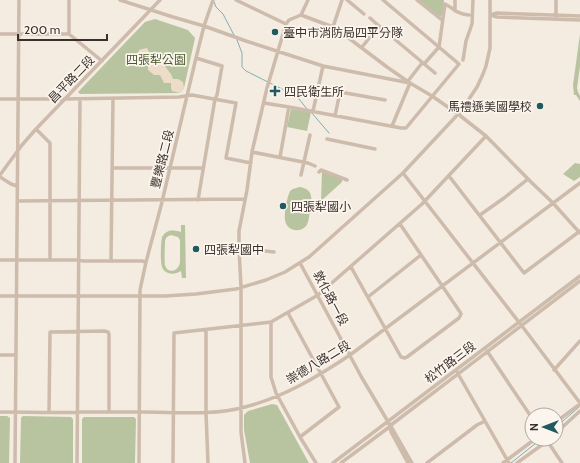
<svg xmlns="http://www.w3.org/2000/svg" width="580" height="463" font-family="Cabin,'Noto Sans TC',sans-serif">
	<rect width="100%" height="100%" fill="#f4ebe1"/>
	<!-- green -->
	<path fill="#b8c4a0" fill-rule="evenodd" d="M419 0H444L443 14 440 17Z
		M155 19 188 30 195 38 184 88 180 93 80 94 78 92 145 22Z
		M580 34V66L577 88 578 92 580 96V101L576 95H574L573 85Z
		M291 109 311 112 307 131 287 127Z
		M575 163 580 164V177L574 181 563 174Z
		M322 171 342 179V182L321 201Z
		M300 187C314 189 312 200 310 211 309 216 309 222 306 226 299 234 286 230 285 220 284 215 287 194 291 190 294 188 297 188 300 187Z
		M181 225H185L186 278H182L181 271C175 275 165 275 162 267 160 261 161 242 162 237 167 229 173 230 181 232ZM171 235 178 237 180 240V262C179 271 168 275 165 265 164 259 165 247 165 241 166 237 168 236 171 235Z
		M272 404 277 405 309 463H250L244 430V415L248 411Z
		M0 416H7L10 418 9 463H0Z
		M23 416 71 417 73 419V463H20L21 418Z
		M84 417H134L136 419 135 463H82V419Z"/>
	<!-- plaza -->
	<path fill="#ecdcc8" d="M147 48 151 56H156L161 59 167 69 171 74 173 79H178L183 82 184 88 180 93 172 91 171 88V83H164L160 75H154L148 70V65H143L138 57 139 50Z"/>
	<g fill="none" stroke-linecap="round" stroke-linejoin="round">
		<!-- stream -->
		<path stroke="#7fb0b2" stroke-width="1" d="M214 2 216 7 223 14 234 35
			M237 40 242 53V67L246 71 288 92 299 99 307 109
			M311 112 329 133
			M556 427 579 407
			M511 463 541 439"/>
		<!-- minor -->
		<path stroke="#cdbbac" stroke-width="3.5" d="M69 0V34
			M120 0 173 17 204 26 246 41 323 66 410 83 432 96 458 114 486 136 530 181 553 203 580 233
			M236 0 286 24
			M347 0 364 14
			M417 0 442 20
			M455 11V0
			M301 15 333 27 338 30 387 67 410 83 392 126
			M490 15 497 13 580 16
			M491 15 497 17 580 20
			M556 16V0
			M370 18 379 26
			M286 24 289 20 301 15 308 0
			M333 27 342 0
			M0 34H69L102 61
			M362 47 379 26 435 73
			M196 58 222 66 217 95 215 99 198 200
			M463 60 466 41 472 24 473 0
			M424 64 439 47 445 4C456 10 457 14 469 15
			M408 81 422 63
			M328 90 340 92
			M0 99H65L179 97 192 95 236 103 226 158 251 163
			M264 103 289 107 401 128H406L459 64 383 0
			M313 111 323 66
			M335 116 340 92 385 100
			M287 117 289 107
			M36 129 50 143V260
			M327 139 375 149
			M252 152 308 163 315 166
			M280 157 287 118
			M112 168H203
			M319 172 321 170 347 180
			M403 173 525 330 580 403
			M0 175 22 145 36 129 160 0
			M301 175 310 135
			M449 176 524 273 580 231
			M0 177 11 184 17 186
			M17 201 245 199
			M480 215 504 198 528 179
			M239 248 274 252
			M0 260H79L83 261H142L146 262
			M111 261 113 98
			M300 263 362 378 393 430 412 463
			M351 267 401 357 405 358 407 357 459 318 461 314 460 312 400 224
			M0 296H165L196 294 236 289 266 280 285 272 309 257 403 173 461 111 477 87 483 74 486 66 490 48V0
			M368 297 421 255
			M288 313 339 407 300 437
			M271 322V377L276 393 300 437 316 463
			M206 330V413L208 463
			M487 351 532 418
			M0 355H16
			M554 370 580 341
			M457 372 509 463
			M0 412C27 412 55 413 82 412 102 412 122 412 142 412 176 412 212 416 245 407 284 397 317 377 350 355L580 183
			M49 412 50 333V332L104 331 108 332 109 334V412
			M556 422 580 404
			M390 427 391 432 408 463
			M556 433 580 411
			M546 439 562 463
			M15 463 19 0
			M77 463 80 99
			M139 463 140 290 146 262 161 206 195 62 204 26 213 0
			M173 463 174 333 271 322 318 295 422 204 486 136
			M245 463 241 432V287L239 248V231L247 190 252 152 267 88 286 24
			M333 463 580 276
			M341 463 388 428 391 425 580 281
			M427 463 477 425 485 421
			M503 463 535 439
			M517 463 550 439"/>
	</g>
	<!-- markers -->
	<g fill="#1f5a5e" stroke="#fbf5ee" stroke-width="1.5">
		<circle cx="275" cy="32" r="4"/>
		<path d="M273 85h4v4h4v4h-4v4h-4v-4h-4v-4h4z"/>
		<circle cx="540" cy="106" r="4"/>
		<circle cx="283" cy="206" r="4"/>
		<circle cx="196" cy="249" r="4"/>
	</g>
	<g text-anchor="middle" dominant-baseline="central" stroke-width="3.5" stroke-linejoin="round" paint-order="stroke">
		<!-- poi labels -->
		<g font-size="12" fill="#3b302b" stroke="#fbf5ee" text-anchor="start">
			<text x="283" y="32">臺中市消防局四平分隊</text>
			<text x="284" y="91">四民衛生所</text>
			<text x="532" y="106" text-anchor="end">馬禮遜美國學校</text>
			<text x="291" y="206">四張犁國小</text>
			<text x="204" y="249">四張犁國中</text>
		</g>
		<!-- park labels -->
		<g font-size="12" fill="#4a5a2e" stroke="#fbf5ee">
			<text x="156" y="59">四張犁公園</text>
		</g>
		<!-- street labels -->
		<g font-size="12" fill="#3b302b" stroke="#fbf5ee">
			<text transform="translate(71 79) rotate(-46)">昌平路二段</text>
			<text transform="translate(162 159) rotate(-76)">豐樂路二段</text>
			<text transform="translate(331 298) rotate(62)">敦化路一段</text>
			<text transform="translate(318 362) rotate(-31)">崇德八路二段</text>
			<text transform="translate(450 362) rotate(-37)">松竹路三段</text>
		</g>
	</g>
	<!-- north arrow -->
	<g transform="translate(544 427) rotate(270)"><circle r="19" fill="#fbf5ee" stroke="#aea6a0"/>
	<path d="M0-3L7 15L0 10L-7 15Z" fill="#1f5a5e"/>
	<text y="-6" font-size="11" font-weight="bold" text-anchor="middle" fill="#3b302b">N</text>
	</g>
	<!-- scale -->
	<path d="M18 34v6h89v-6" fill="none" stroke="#3b302b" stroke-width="2"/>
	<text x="24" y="34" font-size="12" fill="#3b302b" stroke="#fbf5ee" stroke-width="3" paint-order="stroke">200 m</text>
</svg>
